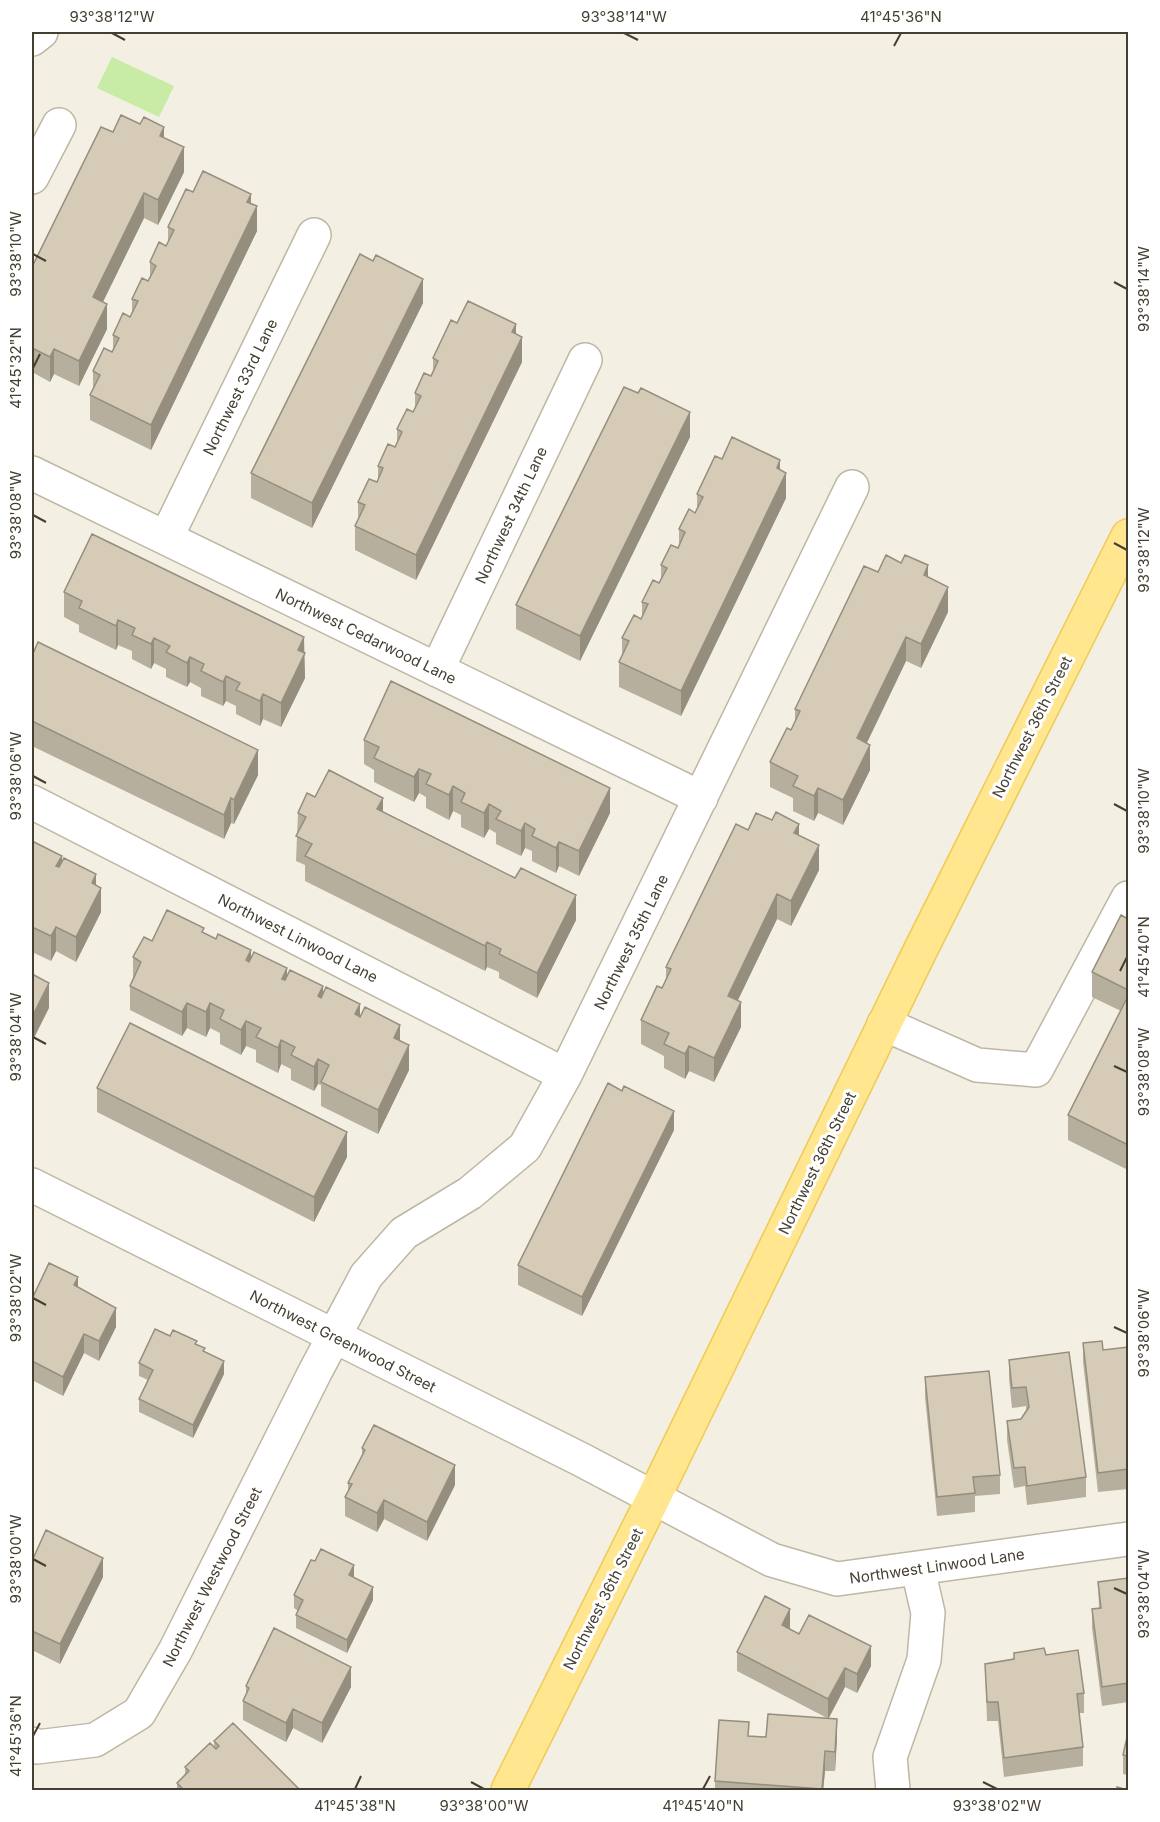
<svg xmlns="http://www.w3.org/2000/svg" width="1160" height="1822" font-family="Inter,sans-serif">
	<rect width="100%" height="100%" fill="#f3efe2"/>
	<!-- park -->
	<path fill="#c8eca6" d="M112 57 174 86 159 117 97 88Z"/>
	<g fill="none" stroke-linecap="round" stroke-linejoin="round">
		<defs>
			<path id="minor" d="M32 39 41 32
				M32 177 59 125
				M32 473 701 798
				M166 538 314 235
				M437 670 585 360
				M32 802 565 1075
				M884 1024 977 1065 1036 1070 1128 898
				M32 1185 580 1459 772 1560 837 1579 1128 1539
				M32 1744 37 1747 95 1740 139 1713 175 1651 315 1372 366 1276 404 1233 470 1193 525 1147 565 1075 852 487
				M893 1790 890 1757 924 1660 928 1613 918 1569"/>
			<path id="major" d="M508 1790 654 1497 920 951 1128 536"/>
		</defs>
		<!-- minor casing -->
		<use href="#minor" stroke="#bfb7a4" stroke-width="36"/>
		<!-- major casing -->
		<use href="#major" stroke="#efca54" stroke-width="36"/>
		<!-- minor -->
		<use href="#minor" stroke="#fff" stroke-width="33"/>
		<!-- major -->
		<use href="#major" stroke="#ffe68f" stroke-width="33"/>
	</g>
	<!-- wall -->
	<path fill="#b7af9d" d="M113 132 164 138 184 172 158 225 144 218 103 302 107 329 79 386 54 374 50 382 32 372V267Z
		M193 192 251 203 257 231 151 450 90 420V395L93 388V371L112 352 113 350V335L130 317 132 312V299L148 281 150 278V262L166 246 168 242V227Z
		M373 261 423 303 312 528 251 498V473Z
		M457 323 516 334 522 362 416 580 355 550V526L358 519V502L377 482 378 480V466L395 447 397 442V429L413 412 415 408V393L431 376 433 372V358Z
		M638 393 690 437 580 661 516 629V605Z
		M722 459 780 470 786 498 681 716 619 687V662L622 655V638L641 619 642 616V602L659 583 661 579V565L678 548 679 545V529L695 513 697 509V494Z
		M878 572 928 578 948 612 921 668 906 661 867 743 870 770 843 825 818 813 814 821 793 811V798L770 787V762L791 730 795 722V709Z
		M64 592 304 653 305 678 281 727 263 719 260 726 236 714V706L226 701 223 706 201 696V688L190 682 187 687 166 677V669L154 663 151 669 132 659V651L118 645 116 650 79 632V625L64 617Z
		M32 656 258 775 234 824 231 823 224 839 32 746Z
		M364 740 610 813 579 876 559 866 556 873 532 861V851L525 848 521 856 496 844V833L489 829 484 838 461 827V815L453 811 449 820 426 808V797L419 793 414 802 374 782V770L364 764Z
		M315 797 383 812 576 920 537 998 499 978V972L487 967 485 971 305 881V865L296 861 298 813Z
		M748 830 799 836 819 870 791 926 777 919 737 1001 741 1027 714 1082 689 1071 685 1079 664 1068V1056L641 1044V1020L662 988 666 980V967Z
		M32 841 96 886 101 912 76 962 56 951 51 961 32 952Z
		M1128 919V1170L1068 1140V1115L1121 1011 1092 997V972Z
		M204 933 287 977 323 992 360 1016 400 1041 409 1070 378 1134 321 1106V1085L318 1084 314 1091 291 1080V1069L281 1064 278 1073 256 1062V1050L246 1046 241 1055 220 1044V1033L210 1028 206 1037 187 1028 182 1036 130 1010V986L133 978V957L152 941Z
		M97 1088 347 1157 314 1222 97 1112Z
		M674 1130 582 1316 518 1285V1265Z
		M78 1287 116 1327 99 1361 84 1353 63 1396 32 1380V1299Z
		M170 1336 197 1344 205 1352 224 1374 193 1438 139 1412V1399L148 1380 139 1376V1363Z
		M1083 1343 1103 1350 1128 1347V1489L1098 1492 1083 1362Z
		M1009 1360 1086 1477V1497L1027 1505 1025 1486 1014 1488 1007 1440V1421L1021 1419 1026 1410V1406L1012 1408 1009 1379Z
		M925 1377 1000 1475V1494L975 1496V1512L937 1516 925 1397Z
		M362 1448 455 1485 427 1541 384 1519 377 1532 345 1516V1497L348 1491V1483L362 1455Z
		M32 1561 103 1577 60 1664 32 1650Z
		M354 1578 373 1600 347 1653 296 1628V1615L298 1611 294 1608V1595Z
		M1128 1578V1702L1102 1706 1092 1628V1609L1099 1608 1098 1582Z
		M790 1629 799 1634 871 1666 857 1693 845 1687 829 1718 837 1738 835 1771H825L823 1791H715V1781L749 1736 766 1737 827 1718 737 1671V1652Z
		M1046 1655 1084 1693V1713H1079L1083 1747V1766L1004 1777 998 1721H987L985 1664Z
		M246 1686 351 1687 322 1743 293 1728 286 1742 243 1720V1701L246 1694Z
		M1128 1733V1775L1123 1774V1755Z
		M214 1741 300 1791H177V1783L185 1774V1767L214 1747Z"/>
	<!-- shaded-wall -->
	<path fill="#958e7f" d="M164 127V152L160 136Z
		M184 147V172L158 225V200Z
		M144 193V218L93 322V297Z
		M251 194V219L257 206V231L151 450V425Z
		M423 279V303L312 528V503Z
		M107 304V329L79 386V361Z
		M516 324V349L512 332Z
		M522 337V362L416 580V555Z
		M54 349V374L50 382V357Z
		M690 412V437L580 661V636Z
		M780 460V485L786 473V498L681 716V691Z
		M928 565V590L924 575Z
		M948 587V612L921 668V644Z
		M118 620V645L116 650V626Z
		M304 637 305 678 281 727V703L298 650Z
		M906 637V661L857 763V738Z
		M154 638V663L151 669V644Z
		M190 657V682L187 687V663Z
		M226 676V701L223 706V682Z
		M263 694V719L260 726V701Z
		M870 745V770L843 825V800Z
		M258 750V775L234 824V800Z
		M419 769V793L414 802V777Z
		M453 786V811L449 820V795Z
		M610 788V813L579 876V851Z
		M818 788V813L814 821V796Z
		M231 798V823L224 839V815Z
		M383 798V822L377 809Z
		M489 804V829L484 838V813Z
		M525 823V848L521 856V831Z
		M799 824V848L794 833Z
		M559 842V866L556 873V848Z
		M819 845V870L791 926V901Z
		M62 856V881L56 866Z
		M96 874V896L101 888V912L76 962V937L92 883Z
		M777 894V919L728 1021V996Z
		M576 895V920L537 998V973Z
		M56 927V951L51 961V936Z
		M487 942V967L485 971V946Z
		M251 950V975L246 960Z
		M287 968V993L282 979Z
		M49 983V1008L32 1042V1017Z
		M323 986V1011L318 996Z
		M741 1002V1027L714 1082V1058Z
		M187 1003V1028L182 1036V1012Z
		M210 1003V1028L206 1037V1012Z
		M360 1004V1028L355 1014Z
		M246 1021V1046L241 1055V1030Z
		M400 1025V1049L394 1038Z
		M281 1040V1064L278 1073V1048Z
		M409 1045V1070L378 1134V1110Z
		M689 1046V1071L685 1079V1054Z
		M318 1059V1084L314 1091V1067Z
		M674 1111V1130L582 1316V1297Z
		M347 1132V1157L314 1222V1197Z
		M78 1277V1297L74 1285Z
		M116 1308V1327L99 1361V1341Z
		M84 1334V1353L63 1396V1377Z
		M224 1361V1374L193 1438V1425Z
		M455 1465V1485L427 1541V1522Z
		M384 1500V1519L377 1532V1513Z
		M103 1558V1577L60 1664V1644Z
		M354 1565V1578L349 1575Z
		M373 1587V1600L347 1653V1640Z
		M790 1609V1629L782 1645V1625Z
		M871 1646V1666L857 1693V1674Z
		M351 1667V1687L322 1743V1723Z
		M845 1668V1687L828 1719V1699Z
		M293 1709V1728L286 1742V1723Z
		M837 1719V1738L835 1771V1752Z
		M825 1751V1771L823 1791H822Z"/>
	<!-- building -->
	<path fill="#d5cbb6" stroke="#958e7f" stroke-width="1.5" d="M121 115 140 124 144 117 164 127 160 136 184 147 158 200 144 193 93 297 107 304 79 361 54 349 50 357 32 348V276L33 273 32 272V267L101 127 113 132Z
		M203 171 251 194 247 202 257 206 151 425 90 395 100 375 93 371 104 348 112 352 119 338 113 335 123 313 130 317 138 301 132 299 142 278 148 281 156 266 150 262 159 242 166 246 174 230 168 227 186 189 193 192Z
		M360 254 373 261 376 255 423 279 312 503 251 473Z
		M468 301 516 324 512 332 522 337 416 555 355 526 365 505 358 502 369 479 377 482 383 468 378 466 388 444 395 447 402 432 397 429 407 409 413 412 421 396 415 393 424 373 431 376 438 361 433 358 451 320 457 323Z
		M624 387 638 393 641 388 690 412 580 636 516 605Z
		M732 437 780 460 777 468 786 473 681 691 619 662 629 641 622 638 634 615 641 619 648 604 642 602 653 580 659 583 667 568 661 565 671 545 678 548 685 532 679 529 689 509 695 513 703 497 697 494 715 456 722 459Z
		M92 534 304 637 298 650 305 653 281 703 263 694 260 701 236 690 240 683 226 676 223 682 201 671 204 664 190 657 187 663 166 652 170 646 154 638 151 644 132 635 135 628 118 620 116 626 79 608 82 601 64 592Z
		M886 555 901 563 905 555 928 565 924 575 948 587 921 644 906 637 857 738 870 745 843 800 818 788 814 796 793 786 798 776 770 762 787 728 791 730 800 711 795 709 864 566 878 572Z
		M38 642 258 750 234 800 231 798 224 815 32 721V656Z
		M391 681 610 788 579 851 559 842 556 848 532 836 535 829 525 823 521 831 496 819 501 811 489 804 484 813 461 802 465 793 453 786 449 795 426 784 431 774 419 769 414 777 374 758 379 747 364 740Z
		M329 770 383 798 377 809 515 878 521 868 576 895 537 973 499 954 501 949 487 942 485 946 305 856 312 844 296 836 306 817 298 813 307 793 315 797Z
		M776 812 799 824 794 833 819 845 791 901 777 894 728 996 741 1002 714 1058 689 1046 685 1054 664 1044 669 1033 641 1020 657 986 662 988 671 969 666 967 736 824 748 830 756 813 772 820Z
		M32 841 62 856 56 866 59 867 64 858 96 874 92 883 101 888 76 937 56 927 51 936 32 927Z
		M167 910 204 928 202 932 216 939 218 934 251 950 246 960 249 962 254 952 287 968 282 979 285 980 290 970 323 986 318 996 321 998 326 987 360 1004 355 1014 360 1017 365 1007 400 1025 394 1038 409 1045 378 1110 321 1082 329 1065 318 1059 314 1067 291 1055 295 1047 281 1040 278 1048 256 1037 261 1028 246 1021 241 1030 220 1019 224 1010 210 1003 206 1012 187 1003 182 1012 130 986 141 962 133 957 144 937 152 941Z
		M1121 915 1128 919V990L1092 972Z
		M32 974 49 983 32 1017Z
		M1128 996V1145L1068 1115Z
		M130 1023 347 1132 314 1197 97 1088Z
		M608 1083 622 1091 624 1086 674 1111 582 1297 518 1265Z
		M49 1263 78 1277 74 1285 116 1308 99 1341 84 1334 63 1377 32 1361V1299Z
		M155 1329 170 1336 173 1330 197 1341 195 1344 205 1348 203 1351 224 1361 193 1425 139 1399 153 1370 139 1363Z
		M1102 1341 1103 1350 1128 1347V1469L1098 1473 1083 1343Z
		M1069 1352 1086 1477 1027 1486 1025 1467 1014 1468 1007 1421 1021 1419 1029 1407 1026 1387 1012 1388 1009 1360Z
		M989 1371 1000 1475 973 1477 975 1493 937 1497 925 1377Z
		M374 1425 455 1465 427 1522 384 1500 377 1513 345 1497 352 1484 348 1483 365 1450 362 1448Z
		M46 1530 103 1558 60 1644 32 1631V1624L33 1621H32V1561Z
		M321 1549 354 1565 349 1575 373 1587 347 1640 296 1615 303 1600 294 1595 311 1560 315 1561Z
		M1128 1578V1683L1102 1687 1092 1609 1101 1608 1098 1582Z
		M765 1596 790 1609 782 1625 799 1634 809 1615 871 1646 857 1674 845 1668 828 1699 737 1652Z
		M274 1628 351 1667 322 1723 293 1709 286 1723 243 1701 249 1688 246 1686Z
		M1044 1648 1046 1655 1078 1650 1084 1693 1077 1694 1083 1747 1004 1758 998 1702H987L985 1664 1014 1659V1653Z
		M768 1714 837 1719 835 1752 825 1751 822 1789 715 1781 719 1720 749 1722 748 1736 766 1737Z
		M233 1723 300 1790V1791H185L177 1783 189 1771 185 1767 210 1743 216 1749 219 1746 214 1741Z
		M1128 1733V1756L1123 1755Z
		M1117 1787 1128 1790V1791H1117Z"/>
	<!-- ticks -->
	<path fill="none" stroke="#453f32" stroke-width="2" d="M112 33 125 40M624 33 638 40M894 46 901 33M33 254 46 261M1114 282 1127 289M33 368 40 354M33 515 46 522M1114 543 1127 550M33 776 46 783M1114 804 1127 811M1120 971 1127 957M33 1037 46 1044M1114 1066 1127 1072M33 1298 46 1305M1114 1327 1127 1333M33 1559 46 1566M1114 1588 1127 1594M33 1736 40 1723M471 1782 484 1789M983 1782 997 1789M355 1789 361 1776M703 1789 710 1776"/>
	<g text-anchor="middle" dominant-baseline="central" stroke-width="6" stroke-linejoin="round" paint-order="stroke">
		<!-- street labels -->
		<g font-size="15" fill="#453f32" stroke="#fff">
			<text transform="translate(240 387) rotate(-64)">Northwest 33rd Lane</text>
			<text transform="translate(511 515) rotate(-65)">Northwest 34th Lane</text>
			<text transform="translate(366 636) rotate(26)">Northwest Cedarwood Lane</text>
			<text transform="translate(1032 727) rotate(-63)">Northwest 36th Street</text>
			<text transform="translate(298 938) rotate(27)">Northwest Linwood Lane</text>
			<text transform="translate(631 942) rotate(-64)">Northwest 35th Lane</text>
			<text transform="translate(817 1163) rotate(-64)">Northwest 36th Street</text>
			<text transform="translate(343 1341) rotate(27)">Northwest Greenwood Street</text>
			<text transform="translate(937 1566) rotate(-8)">Northwest Linwood Lane</text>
			<text transform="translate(212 1577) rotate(-63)">Northwest Westwood Street</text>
			<text transform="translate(603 1599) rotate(-63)">Northwest 36th Street</text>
		</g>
	</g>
	<!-- border -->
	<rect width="1160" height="1822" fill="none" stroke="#ffffff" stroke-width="66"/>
	<rect x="33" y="33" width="1094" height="1756" fill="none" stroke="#453f32" stroke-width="2"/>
	<g font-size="15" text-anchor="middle" fill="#453f32">
		<text x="112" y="22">93°38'12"W</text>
		<text x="624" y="22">93°38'14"W</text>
		<text x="901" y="22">41°45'36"N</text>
		<text transform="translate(16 254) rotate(-90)" y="5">93°38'10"W</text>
		<text transform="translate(1144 289) rotate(-90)" y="5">93°38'14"W</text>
		<text transform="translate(16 368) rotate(-90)" y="5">41°45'32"N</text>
		<text transform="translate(16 515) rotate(-90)" y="5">93°38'08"W</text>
		<text transform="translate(1144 550) rotate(-90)" y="5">93°38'12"W</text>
		<text transform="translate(16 776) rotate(-90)" y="5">93°38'06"W</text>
		<text transform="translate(1144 811) rotate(-90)" y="5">93°38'10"W</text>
		<text transform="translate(1144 957) rotate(-90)" y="5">41°45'40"N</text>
		<text transform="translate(16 1037) rotate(-90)" y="5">93°38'04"W</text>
		<text transform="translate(1144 1072) rotate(-90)" y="5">93°38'08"W</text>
		<text transform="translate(16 1298) rotate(-90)" y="5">93°38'02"W</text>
		<text transform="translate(1144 1333) rotate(-90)" y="5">93°38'06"W</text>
		<text transform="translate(16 1559) rotate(-90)" y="5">93°38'00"W</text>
		<text transform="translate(1144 1594) rotate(-90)" y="5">93°38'04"W</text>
		<text transform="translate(16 1736) rotate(-90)" y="5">41°45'36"N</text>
		<text x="355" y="1811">41°45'38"N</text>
		<text x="484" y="1811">93°38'00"W</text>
		<text x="703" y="1811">41°45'40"N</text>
		<text x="997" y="1811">93°38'02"W</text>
	</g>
</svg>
